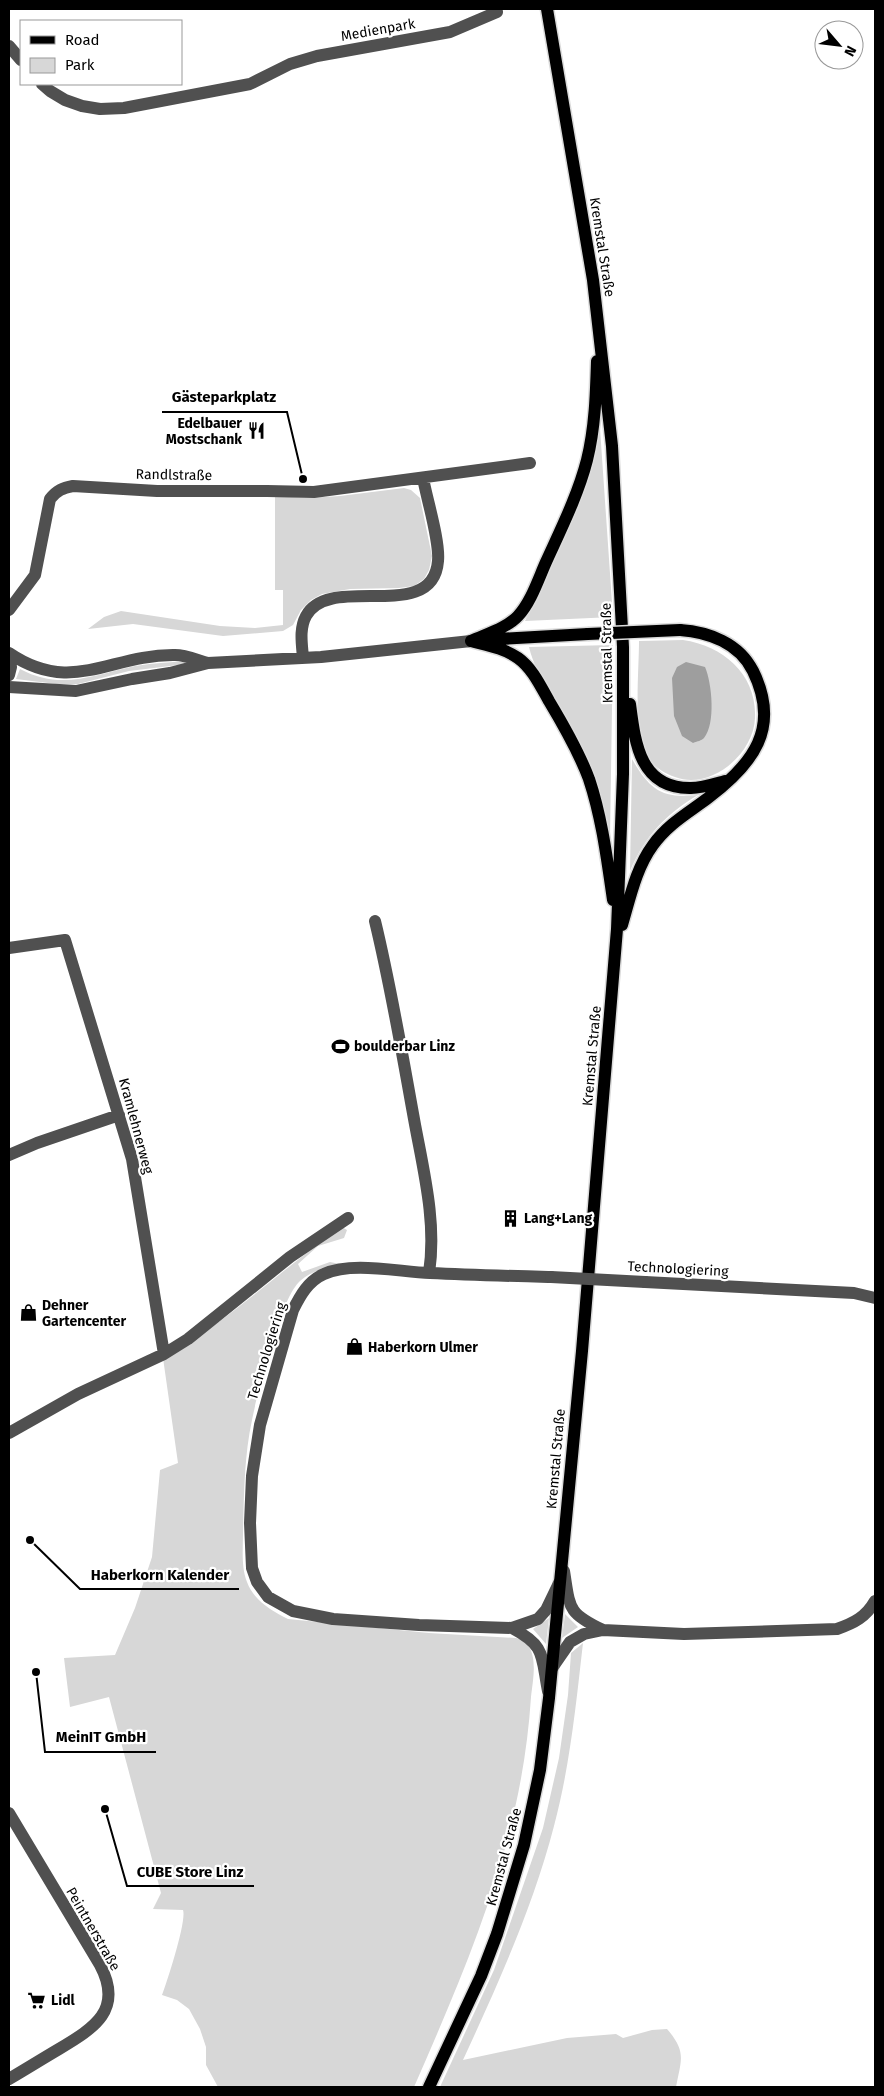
<svg xmlns="http://www.w3.org/2000/svg" width="884" height="2096" font-family="'Fira Sans',sans-serif">
	<rect width="100%" height="100%" fill="#fff"/>
	<!-- green -->
	<path fill="#d7d7d7" d="M599 414 613 617 525 621 574 516 593 462Z
		M404 488 411 490 420 498 432 556 429 570 424 579 414 586 399 588 350 589 322 594 311 600 301 610 293 625 283 631 223 636 133 624 88 629 104 617 121 611 220 626 255 628 283 625V590H275V496L308 498 340 496Z
		M683 640C724 646 757 675 755 718 754 754 710 791 675 777 660 772 649 763 643 747 634 723 639 669 639 641Z
		M613 645 610 838C604 809 598 779 584 753 569 723 536 678 529 647Z
		M193 661 195 663 129 671 78 684H56L16 679 20 669C61 691 93 675 135 666 154 663 173 662 193 661Z
		M632 759C650 790 662 799 698 795 666 814 645 836 630 871Z
		M342 1227 347 1230 344 1238 318 1246 298 1264 302 1272 330 1262 345 1265C329 1268 313 1269 300 1281 280 1299 258 1391 252 1420 244 1457 244 1496 243 1533 243 1549 241 1567 247 1582 254 1601 272 1611 288 1619L429 1633 516 1638C541 1644 533 1678 531 1697 522 1839 470 1959 414 2087H218L206 2065V2047L200 2029 189 2009 177 2000 162 1995C167 1982 187 1920 183 1910L153 1909 161 1893 109 1697 70 1707 64 1658 115 1655 135 1608 152 1557 160 1470 178 1463 163 1358C228 1322 281 1269 342 1227Z
		M565 1614 578 1627 562 1638Z
		M549 1618 546 1644 533 1629Z
		M583 1643C576 1704 570 1766 554 1826 533 1907 498 1984 463 2060L567 2038 616 2034 623 2038 652 2030 667 2029C687 2052 681 2060 676 2087H440L494 1970 543 1828 559 1758 568 1695 571 1653Z"/>
	<!-- water -->
	<path fill="#9e9e9e" d="M686 662 705 667C712 683 716 724 704 738 701 741 698 741 693 743L682 736 674 716 672 678 677 667Z"/>
	<g fill="none" stroke-linecap="round" stroke-linejoin="round">
		<defs>
			<path id="major" d="M481 640 588 634
				M471 641C486 634 507 628 518 616 531 602 538 580 546 562 561 529 578 495 587 460 595 428 596 394 597 361
				M471 641C486 645 504 648 518 658 532 668 540 685 549 701 564 726 579 752 589 779 602 818 607 859 613 900
				M630 704C635 743 640 789 691 788 702 788 714 784 725 781
				M622 925C630 898 636 868 653 845 668 824 688 813 708 798 753 764 781 728 753 671 739 643 709 632 680 630
				M429 2087 481 1976 497 1934 524 1845 540 1770 549 1698 582 1351 617 929 623 774V647L612 446 593 280 547 9"/>
		</defs>
		<!-- major casing -->
		<use href="#major" stroke="#dbdbdb" stroke-width="15"/>
		<!-- minor -->
		<path stroke="#505050" stroke-width="12" d="M9 46 21 60
			M42 84 50 91 65 100 82 106 100 109 124 108 250 84 290 64 317 56 450 32 497 12 496 9
			M9 610 35 575 50 499C57 490 63 488 73 486L157 491H267L314 492 530 463
			M9 653C72 696 110 654 175 655 186 655 197 660 208 663
			M9 653 11 667 9 675
			M303 658C302 644 299 629 306 616 329 572 433 625 438 561 440 541 427 500 423 478
			M9 687 76 691 132 679 170 673 208 663 321 657 471 641
			M375 921C391 987 402 1053 414 1119 423 1169 437 1222 429 1273
			M9 948 65 940 132 1159 164 1354
			M9 1155 37 1143 119 1115
			M551 1277C511 1276 470 1275 430 1273 399 1272 352 1261 324 1274 308 1281 300 1296 293 1310L260 1425 252 1476 250 1523 252 1568 257 1582 268 1597 293 1611 333 1619 419 1625 512 1628 538 1619 546 1610 559 1583
			M645 1282 854 1293 875 1298
			M9 1433 78 1394 164 1354 188 1339 290 1257 348 1218
			M564 1571C570 1608 567 1613 603 1630
			M512 1628C546 1646 541 1655 548 1691
			M552 1668 570 1642 584 1634 603 1630 684 1634 837 1629C854 1623 866 1617 875 1601
			M9 1813 100 1965C124 2010 94 2028 59 2049 42 2059 26 2069 9 2079"/>
		<!-- major -->
		<use href="#major" stroke="#000" stroke-width="12"/>
		<defs>
			<path id="major-bridge" d="M588 634 680 630"/>
		</defs>
		<!-- major-bridge casing -->
		<use href="#major-bridge" stroke="#dbdbdb" stroke-width="15" stroke-linecap="butt"/>
		<!-- minor-bridge -->
		<path stroke="#505050" stroke-width="12" d="M551 1277 645 1282"/>
		<!-- major-bridge -->
		<use href="#major-bridge" stroke="#000" stroke-width="12"/>
	</g>
	<!-- icons -->
	<defs>
		<symbol id="restaurant-bare" viewBox="-9 -9 18 18"><path d="M-5-6h1v4h1v-4h1v4h1v-4h1v5L-1.5 .5V6h-2V.5L-5-1ZM5-6V6H3V1.5H1.5Q1.5-4 5-6Z" fill="#000" stroke="#fff" stroke-width="2.5" paint-order="stroke"/></symbol>
		<symbol id="stadium-bare" viewBox="-9 -9 18 18"><path d="M0-5a6.5 5 0 1 0 0 10a6.5 5 0 1 0 0-10ZM-3.5-1.8h7v3.6h-7Z" fill="#000" stroke="#fff" stroke-width="2.5" paint-order="stroke"/></symbol>
		<symbol id="building-bare" viewBox="-9 -9 18 18"><path d="M-4-6H4V6H1V3H-1V6H-4ZM-2.5-4.3h1.7v1.8h-1.7ZM.8-4.3h1.7v1.8H.8ZM-2.5-1h1.7V.8h-1.7ZM.8-1h1.7V.8H.8Z" fill="#000" stroke="#fff" stroke-width="2.5" paint-order="stroke"/></symbol>
		<symbol id="shop-bare" viewBox="-9 -9 18 18"><path d="M-5-2.5h2.3a2.7 3.5 0 0 1 5.4 0H5L5.5 6h-11ZM-1.5-2.5h3a1.5 2.3 0 0 0-3 0Z" fill="#000" stroke="#fff" stroke-width="2.5" paint-order="stroke"/></symbol>
		<symbol id="supermarket-bare" viewBox="-9 -9 18 18"><path d="M-6-5.5h2.5l.6 2H6L4.5 2H-2.5L-4.4-4H-6ZM-1.5 3.2a1.3 1.3 0 1 0 .1 0ZM3 3.2a1.3 1.3 0 1 0 .1 0Z" fill="#000" stroke="#fff" stroke-width="2.5" paint-order="stroke"/></symbol>
	</defs>
	<g fill-rule="evenodd">
		<use href="#restaurant-bare" x="244" y="418" width="25" height="25"/>
		<use href="#stadium-bare" x="328" y="1034" width="25" height="25"/>
		<use href="#building-bare" x="498" y="1206" width="25" height="25"/>
		<use href="#shop-bare" x="16" y="1300" width="25" height="25"/>
		<use href="#shop-bare" x="342" y="1334" width="25" height="25"/>
		<use href="#supermarket-bare" x="24" y="1988" width="25" height="25"/>
	</g>
	<g text-anchor="middle" dominant-baseline="central" stroke-width="4.5" stroke-linejoin="round" paint-order="stroke">
		<!-- street labels -->
		<g font-size="14" fill="#000" stroke="#fff">
			<text transform="translate(378 30) rotate(-10)">Medienpark</text>
			<text transform="translate(602 247) rotate(81)">Kremstal Straße</text>
			<text transform="translate(174 475) rotate(1)">Randlstraße</text>
			<text transform="translate(607 653) rotate(-91)">Kremstal Straße</text>
			<text transform="translate(592 1056) rotate(-85)">Kremstal Straße</text>
			<text transform="translate(136 1126) rotate(75)">Kramlehnerweg</text>
			<text transform="translate(678 1269) rotate(3)">Technologiering</text>
			<text transform="translate(267 1351) rotate(-73)">Technologiering</text>
			<text transform="translate(556 1459) rotate(-85)">Kremstal Straße</text>
			<text transform="translate(504 1857) rotate(-75)">Kremstal Straße</text>
			<text transform="translate(93 1929) rotate(60)">Peintnerstraße</text>
		</g>
		<!-- poi labels -->
		<g font-size="14" font-weight="bold" fill="#000" stroke="#fff" text-anchor="start">
			<text x="242" y="423" text-anchor="end">Edelbauer<tspan x="242" dy="16">Mostschank</tspan></text>
			<text x="354" y="1046">boulderbar Linz</text>
			<text x="524" y="1218">Lang+Lang</text>
			<text x="42" y="1305">Dehner<tspan x="42" dy="16">Gartencenter</tspan></text>
			<text x="368" y="1347">Haberkorn Ulmer</text>
			<text x="51" y="2000">Lidl</text>
		</g>
	</g>
	<!-- callouts -->
	<path fill="none" stroke="#000" stroke-width="2" d="M303 479L287 412H162M30 1540L80 1589H239M36 1672L45 1752H156M105 1809L127 1886H254"/>
	<g fill="#000" stroke="#fff" stroke-width="2">
		<circle cx="303" cy="479" r="5"/>
		<circle cx="30" cy="1540" r="5"/>
		<circle cx="36" cy="1672" r="5"/>
		<circle cx="105" cy="1809" r="5"/>
	</g>
	<g font-size="15" text-anchor="middle" font-weight="bold" fill="#000" stroke="#fff" stroke-width="4.5" stroke-linejoin="round" paint-order="stroke">
		<text x="224" y="402">Gästeparkplatz</text>
		<text x="160" y="1580">Haberkorn Kalender</text>
		<text x="101" y="1742">MeinIT GmbH</text>
		<text x="190" y="1877">CUBE Store Linz</text>
	</g>
	<!-- border -->
	<rect width="884" height="2096" fill="none" stroke="#000000" stroke-width="20"/>
	<!-- legend -->
	<rect x="20" y="20" width="162" height="65" fill="#ffffff" stroke="#999999"/>
	<rect x="30" y="36" width="25" height="8" fill="#000000" stroke="#999999"/>
	<text x="65" y="45" font-size="15" fill="#000000">Road</text>
	<rect x="30" y="58" width="25" height="15" fill="#d7d7d7" stroke="#999999"/>
	<text x="65" y="70" font-size="15" fill="#000000">Park</text>
	<!-- north arrow -->
	<g transform="translate(839 45) rotate(118)"><circle r="24" fill="#ffffff" stroke="#999999"/>
	<path d="M0-4L9 19L0 12L-9 19Z" fill="#000000"/>
	<text y="-8" font-size="14" font-weight="bold" text-anchor="middle" fill="#000000">N</text>
	</g>
</svg>
